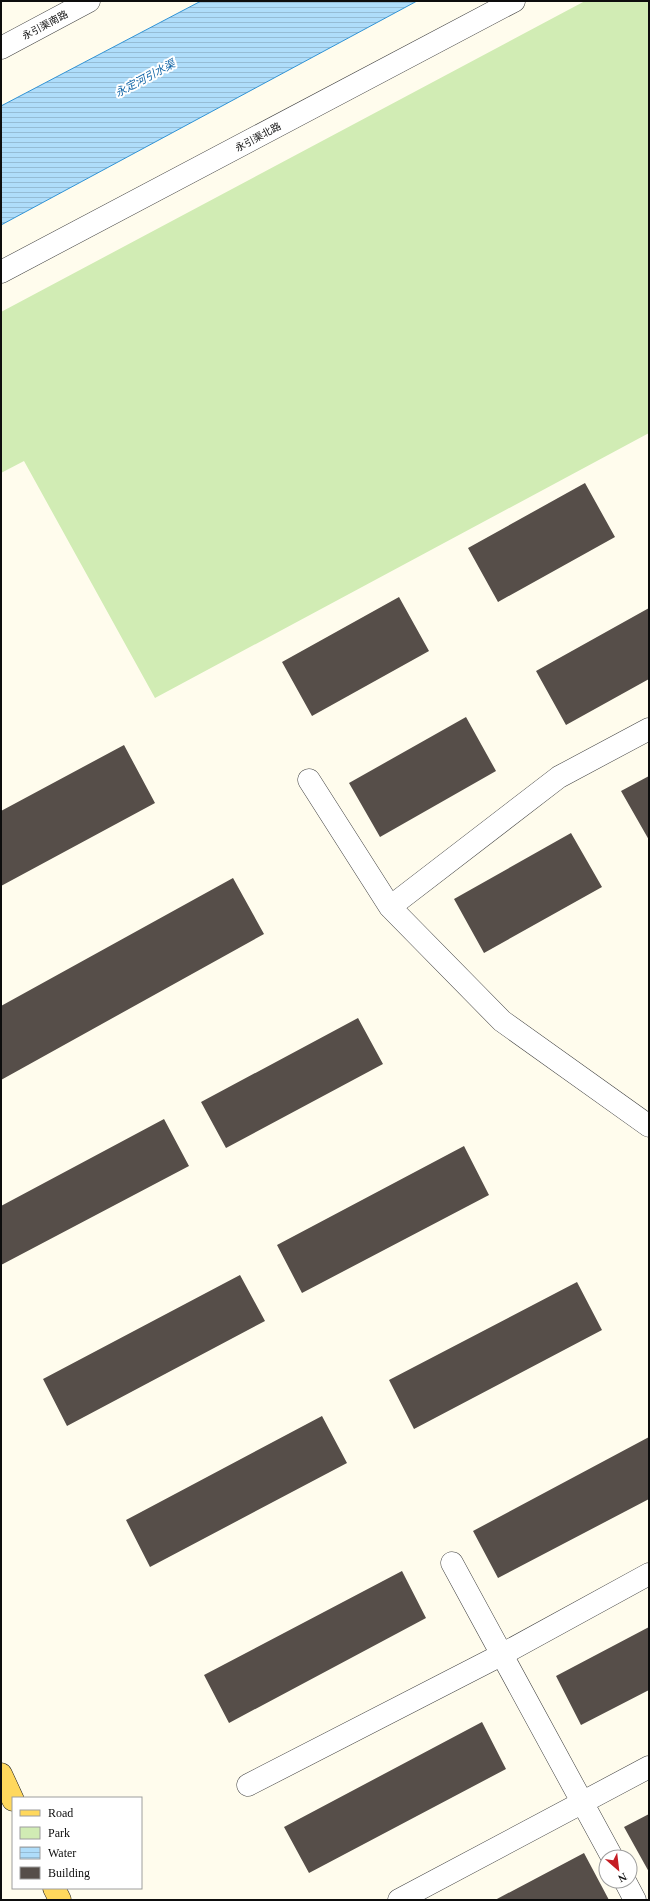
<svg xmlns="http://www.w3.org/2000/svg" width="650" height="1901" font-family="'Times New Roman','Noto Sans SC',serif">
	<defs>
		<pattern id="water-rules" width="6" height="5" patternUnits="userSpaceOnUse"><rect width="6" height="5" fill="#afddfa"/><path d="M0 2.5h6" fill="none" stroke="#95bcd5"/></pattern>
	</defs>
	<rect width="100%" height="100%" fill="#fffced"/>
	<!-- park -->
	<path fill="#d1ecb4" d="M585 1H649V433L155 698 24 461 1 473V312Z"/>
	<!-- water -->
	<path fill="url(#water-rules)" stroke="#3193d5" d="M201 1H417L1 225V106Z"/>
	<!-- building -->
	<path fill="#564e49" d="M585 483 615 537 498 602 468 548Z
		M399 597 429 651 312 716 282 662Z
		M649 608V679L566 725 536 671Z
		M466 717 496 771 380 837 349 783Z
		M124 745 155 803 1 886V811Z
		M649 776V840L621 791Z
		M571 833 602 887 484 953 454 899Z
		M233 878 264 934 1 1080V1006Z
		M358 1018 383 1064 226 1148 201 1102Z
		M164 1119 189 1166 1 1265V1206Z
		M464 1146 489 1195 302 1293 277 1245Z
		M240 1275 265 1321 67 1426 43 1379Z
		M577 1282 602 1330 414 1429 389 1380Z
		M322 1416 347 1463 150 1567 126 1520Z
		M649 1437V1499L498 1578 473 1531Z
		M402 1571 426 1618 229 1723 204 1675Z
		M649 1627V1690L581 1725 556 1676Z
		M482 1722 506 1769 309 1873 284 1827Z
		M649 1814V1872L624 1827Z
		M584 1853 609 1900H495Z"/>
	<g fill="none" stroke-linecap="round" stroke-linejoin="round">
		<defs>
			<path id="minor" d="M1 48 89 1
				M1 272 514 1
				M309 780 390 907 502 1021 649 1126
				M390 907 559 777 649 729
				M452 1563 612 1857
				M248 1785 501 1655 649 1574
				M625 1881 635 1900
				M399 1900 649 1767"/>
			<path id="major" d="M1 1774 13 1800
				M54 1888 60 1900"/>
		</defs>
		<!-- minor casing -->
		<use href="#minor" stroke="#404040" stroke-width="23"/>
		<!-- major casing -->
		<use href="#major" stroke="#1e1e1e" stroke-width="23"/>
		<!-- minor -->
		<use href="#minor" stroke="#fff" stroke-width="22"/>
		<!-- major -->
		<use href="#major" stroke="#ffd85d" stroke-width="22"/>
	</g>
	<g text-anchor="middle" dominant-baseline="central" stroke-width="4" stroke-linejoin="round" paint-order="stroke">
		<!-- street labels -->
		<g font-size="10" fill="#0d0d0d" stroke="#fff">
			<text transform="translate(45 25) rotate(-28)">永引渠南路</text>
			<text transform="translate(258 137) rotate(-28)">永引渠北路</text>
		</g>
		<!-- water labels -->
		<g font-size="11" font-style="italic" fill="#0f64a6" stroke="#fff">
			<text transform="translate(145 78) rotate(-28)">永定河引水渠</text>
		</g>
	</g>
	<!-- border -->
	<rect width="650" height="1901" fill="none" stroke="#0d0d0d" stroke-width="4"/>
	<!-- legend -->
	<rect x="12" y="1797" width="130" height="92" fill="#ffffff" stroke="#9e9e9e"/>
	<rect x="20" y="1810" width="20" height="6" fill="#ffd85d" stroke="#9e9e9e"/>
	<text x="48" y="1817" font-size="12" fill="#0d0d0d">Road</text>
	<rect x="20" y="1827" width="20" height="12" fill="#d1ecb4" stroke="#9e9e9e"/>
	<text x="48" y="1837" font-size="12" fill="#0d0d0d">Park</text>
	<rect x="20" y="1847" width="20" height="12" fill="url(#water-rules)" stroke="#9e9e9e"/>
	<text x="48" y="1857" font-size="12" fill="#0d0d0d">Water</text>
	<rect x="20" y="1867" width="20" height="12" fill="#564e49" stroke="#9e9e9e"/>
	<text x="48" y="1877" font-size="12" fill="#0d0d0d">Building</text>
	<!-- north arrow -->
	<g transform="translate(618 1869) rotate(152)"><circle r="19" fill="#ffffff" stroke="#9e9e9e"/>
	<path d="M0-3L7 15L0 10L-7 15Z" fill="#c51d24"/>
	<text y="-6" font-size="11" font-weight="bold" text-anchor="middle" fill="#0d0d0d">N</text>
	</g>
</svg>
